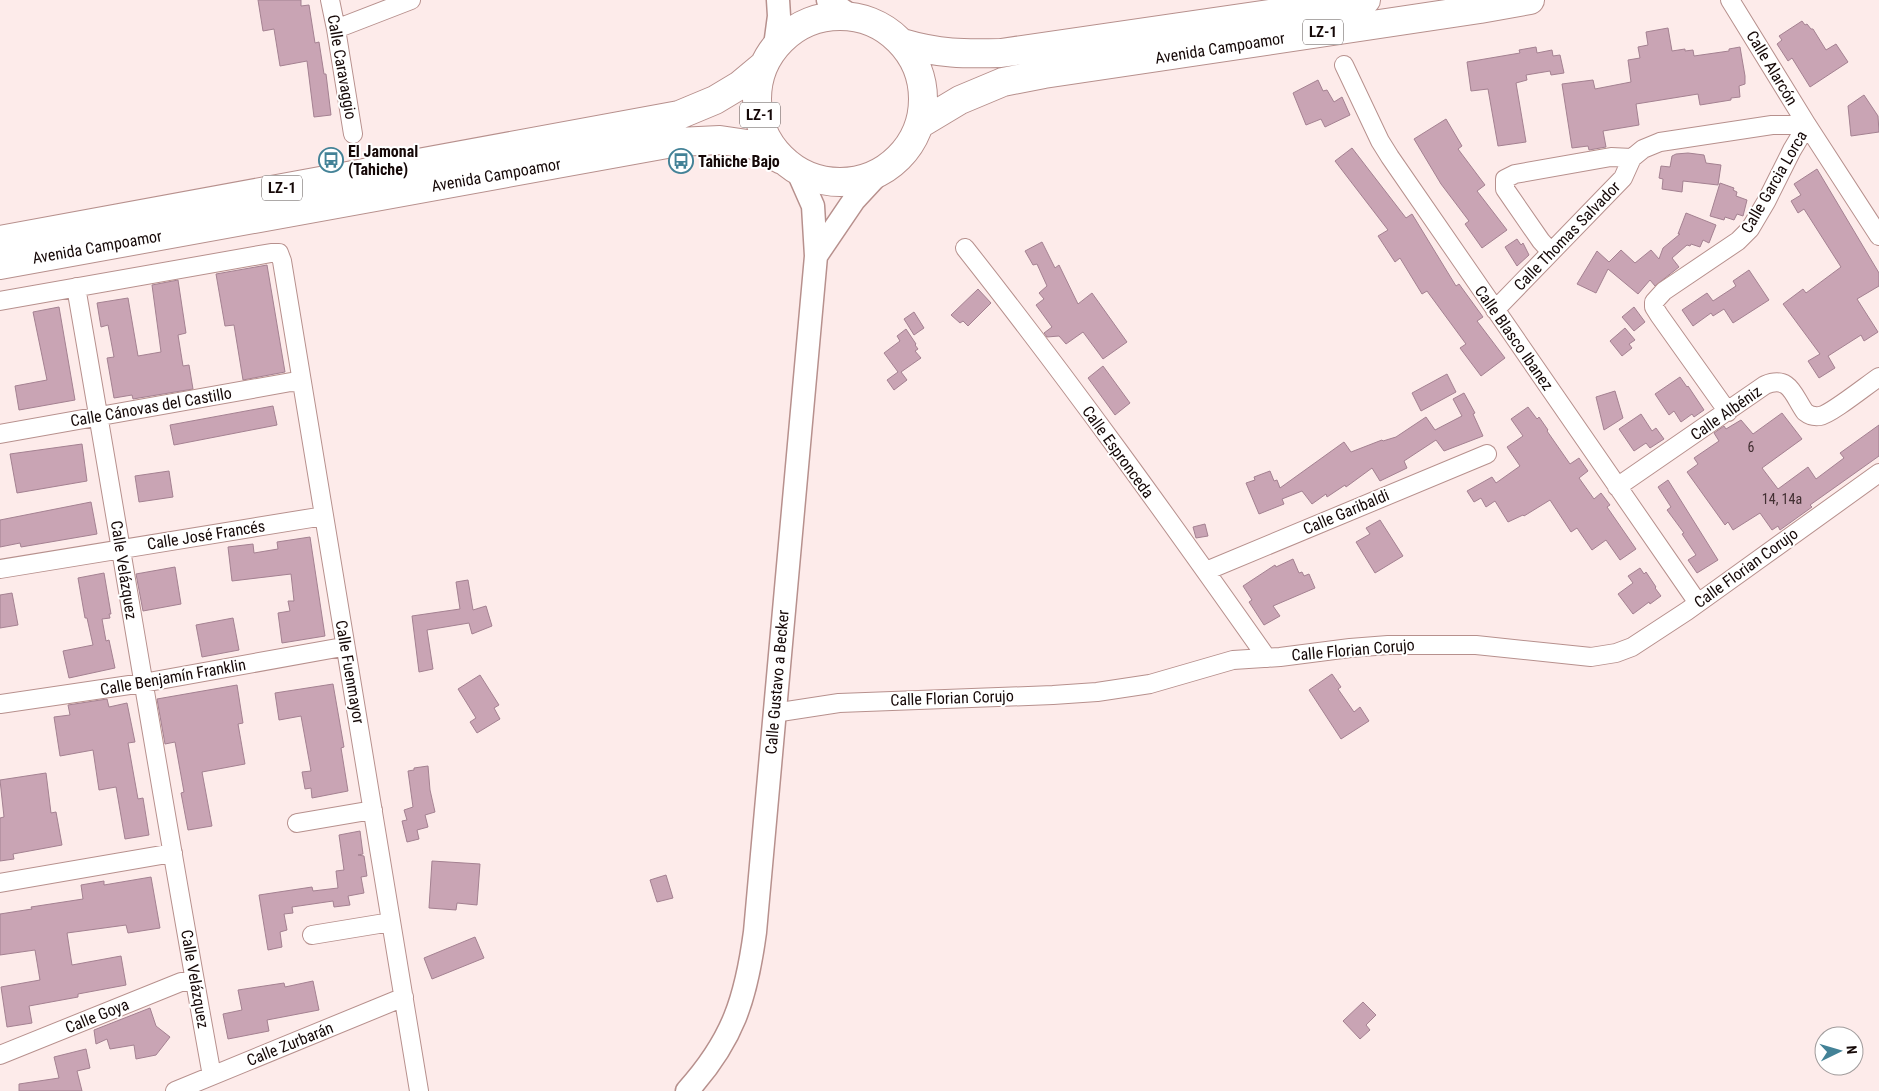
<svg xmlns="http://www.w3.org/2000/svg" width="1879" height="1091" font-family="'Roboto Condensed',sans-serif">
	<rect width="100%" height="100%" fill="#fdebea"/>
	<!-- building -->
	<path fill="#c9a4b4" stroke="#a48191" d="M258 0H301V6L309 5 315 43 319 42 324 74H326L331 115 314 117 307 61 280 66 274 29 263 31Z
		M1802 21 1805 25 1807 24 1811 29H1813L1826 50 1836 44 1848 62 1810 87 1792 58 1788 61 1777 44 1782 40 1779 36Z
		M1668 28 1672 51 1685 49V51L1693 50 1694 56 1729 51V49L1740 47 1745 76V84L1739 86 1740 97 1731 98V100L1700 105 1698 94 1636 104 1639 125 1603 131 1606 147 1589 150 1588 146 1572 148 1562 84 1593 80 1595 89 1631 82 1628 60 1640 58 1638 47 1648 45 1646 32Z
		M1536 47 1537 53 1552 50 1553 56 1560 55 1564 73 1551 75 1550 71 1526 75 1527 80 1516 83 1526 142 1498 146 1488 89 1471 91 1467 62 1520 53 1519 50Z
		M1318 80 1323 91 1327 90 1334 102 1342 97 1350 115 1325 127 1321 119 1306 125 1293 93Z
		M1864 95 1878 116 1879 132 1851 136 1848 106Z
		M1446 119 1462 146 1458 149 1485 185 1477 191 1507 230 1482 248 1465 224 1469 221 1441 184 1414 139Z
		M1352 148 1406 218 1412 214 1456 286 1459 284 1483 317 1477 321 1505 358 1481 376 1460 348 1466 344 1427 291 1422 294 1400 258 1395 262 1378 236 1388 230 1335 161Z
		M1688 153 1704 155 1706 163 1721 165 1718 185 1683 181 1682 192 1662 189 1663 179 1659 178 1661 166 1670 167 1672 156 1676 154Z
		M1817 169 1879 273V286L1857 299 1878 332 1864 341 1861 335 1828 356 1835 368 1819 378 1808 361 1820 354 1783 304 1803 289 1806 293 1841 267 1804 209 1798 213 1791 201 1801 195 1794 184Z
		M1720 183 1734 188 1733 190 1737 192 1736 196 1747 200 1743 216 1737 214 1734 220 1725 217 1724 220 1710 216Z
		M1686 213 1716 225 1709 243 1703 240 1700 247 1691 244 1690 246 1687 245 1672 258 1679 267 1655 286 1650 280 1638 294 1608 269 1596 293 1577 284 1597 251 1609 262 1621 250 1635 263 1651 250 1659 259 1663 248 1680 234H1678Z
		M1517 239 1521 245 1523 243 1529 255 1517 266 1505 247Z
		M1042 242 1055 268 1059 265 1078 304 1092 293 1127 342 1103 359 1083 332 1066 344 1059 336 1047 337 1044 333 1052 327 1036 305 1044 299 1039 293 1047 286 1037 264 1033 265 1025 251Z
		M267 265 285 372 243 380 234 325 225 326 216 274Z
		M1749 270 1769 300 1733 323 1724 309 1713 316 1711 313 1693 326 1682 310 1707 293 1713 301 1736 286 1733 281Z
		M178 280 186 333 178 335 183 366 189 365 193 389 133 399 132 395 114 398 107 358 114 357 108 325 101 327 97 303 128 298 138 356 161 352 152 285Z
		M978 289 991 303 968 326 963 321 960 323 951 315Z
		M59 307 75 400 19 410 15 386 47 380 33 312Z
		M1634 307 1645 322 1634 331 1622 317Z
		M914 312 924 328 914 335 904 319Z
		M1625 328 1635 340 1629 344 1632 348 1622 356 1610 341Z
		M906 329 916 344 915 345 918 349 915 351 921 358 901 372 907 380 894 390 887 380 898 372 884 353 900 341 897 336Z
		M1103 366 1130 403 1115 415 1088 378Z
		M1447 374 1456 392 1421 411 1412 393Z
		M1680 377 1687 387 1688 386 1704 410 1694 417 1692 414 1681 422 1674 411 1669 415 1655 394Z
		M1615 391 1623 418 1604 430 1596 397Z
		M1464 393 1475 413 1473 414 1483 436 1444 451 1436 440 1404 461 1407 468 1380 481 1372 468 1346 487 1345 485 1327 497 1326 494 1312 504 1302 491 1282 499 1284 504 1259 514 1246 483 1255 480 1254 477 1270 471 1274 481 1277 480 1280 488 1344 442 1351 452 1382 440 1383 441 1396 437 1426 417 1435 430 1462 416 1453 399Z
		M273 406 277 425 174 445 170 425Z
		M1528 407 1537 419 1539 417 1548 430 1547 431 1570 464 1579 458 1588 471 1579 478 1594 499 1601 493 1610 505 1607 507 1636 549 1620 560 1606 540 1592 550 1577 528 1571 532 1550 500 1524 516 1523 515 1508 522 1495 501 1486 507 1481 498 1474 502 1467 491 1492 477 1496 483 1520 466 1507 447 1523 436 1511 419Z
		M1782 413 1802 439 1762 468 1778 489 1808 467 1816 479 1844 458 1840 453 1879 425V456L1810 505 1812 507 1780 530 1778 526 1772 530 1760 513 1733 530 1728 522 1725 525 1687 472 1698 464 1694 458 1719 441 1714 433 1724 426 1726 429 1741 420 1753 434Z
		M1641 414 1652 431 1656 428 1664 439 1650 448 1646 443 1634 451 1619 429Z
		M82 444 87 481 17 493 10 454Z
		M169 471 173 497 139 502 135 476Z
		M1668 480 1718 560 1697 573 1688 560 1696 555 1682 534 1684 533 1667 510 1671 507 1658 487Z
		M91 502 97 534 21 547 20 543 0 547V520Z
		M1380 520 1403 556 1375 573 1356 542 1370 534 1366 528Z
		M1205 524 1208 536 1196 538 1193 527Z
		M310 537 325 636 282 643 278 613 290 611 288 601H294L291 574 232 581 228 547 253 544 254 553 278 549 277 542Z
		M1293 559 1299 573 1302 572 1304 576 1309 574 1315 588 1273 606 1280 616 1264 625 1249 602 1252 600 1243 586 1275 565 1276 567Z
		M175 567 181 604 143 611 136 574Z
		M1640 568 1644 574 1646 572 1656 587 1655 588 1661 596 1650 604 1649 602 1633 614 1618 594 1633 583 1628 576Z
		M104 573 111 614H109L110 618 102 619 106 641 109 640 115 668 69 678 63 651 93 645 87 618H85L78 578Z
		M468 580 473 610 486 606 492 626 472 634 469 623 427 630 433 669 419 672 412 616 460 609 456 582Z
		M12 593 18 625 0 628V595Z
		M233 618 239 650 202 657 196 625Z
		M1332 674 1341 687 1338 689 1354 712 1360 707 1369 721 1341 739 1309 690Z
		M480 675 499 705 494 708 500 719 477 733 470 722 476 718 458 689Z
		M333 684 344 747 341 748 348 791 312 798 311 788 305 789 302 772 311 771 301 716 279 720 275 693Z
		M237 685 243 723 238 724 245 764 202 772 212 826 188 830 181 793 184 792 175 742 165 744 157 699Z
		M107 699 109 707 127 703 135 742 128 743 138 799 143 798 149 835 125 839 116 787 99 790 93 750 60 756 54 717 70 715 68 705Z
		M428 766 430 790 435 812 425 815 428 827 417 830 419 839 407 842 402 821 407 820 404 810 413 807 408 771 414 770V768Z
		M46 773 51 813 56 812 62 845 13 854 14 859 0 861V818L4 817 0 780Z
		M360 831 363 854 358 855 364 856 367 876 361 877 364 893 348 896 350 905 334 907 333 901 292 907 293 913 284 914 287 930 280 932 282 947 268 950 259 895 312 887 313 891 338 888 336 871 344 870 339 835Z
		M432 861 480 864 477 905 457 903 456 910 429 908Z
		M666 875 673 898 657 902 650 880Z
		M151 877 160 928 128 933 126 925 67 933 72 965 121 956 126 985 78 994V997L29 1006 32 1023 7 1027 1 987 40 980 35 950 0 955V914L32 909 31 907 83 899 81 885 104 881V885Z
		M475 937 484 958 432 979 424 958Z
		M313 981 319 1010 267 1020 269 1031 228 1039 223 1014 242 1010 238 990 284 983 285 987Z
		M1363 1002 1376 1015 1366 1025 1370 1030 1360 1039 1343 1021Z
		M150 1008 156 1026 170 1037 156 1055 136 1059 134 1045 110 1049 107 1039 96 1044 94 1030Z
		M86 1049 90 1068 77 1071 82 1091H19V1084L59 1078 54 1057Z"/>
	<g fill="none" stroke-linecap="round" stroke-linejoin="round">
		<defs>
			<path id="minor" d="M330 0 336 29 353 134
				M1730 0 1807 125 1879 236
				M336 29 411 0
				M1344 65 1380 141 1390 157 1698 603
				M965 248C1070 381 1169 519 1267 658
				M1551 252 1541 241 1505 189V179L1515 174 1611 157 1632 158 1643 149 1660 142 1772 125H1807
				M76 287C122 550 164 813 212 1076
				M0 301 271 253H279L282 261 419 1091
				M1495 310 1623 178 1632 158
				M1728 412 1659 315 1654 307V302L1664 291 1738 241 1750 229 1766 202 1792 150 1807 125
				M0 434 291 382 302 383
				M1617 487 1765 385C1790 375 1793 395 1805 412 1810 416 1814 417 1820 416 1831 414 1867 385 1879 377
				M0 569 324 516
				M1206 571 1487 454
				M0 704 143 683 337 648H346
				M774 713 839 703 1053 695 1097 692 1150 684 1233 660 1280 657 1350 648 1388 645H1476L1591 657 1616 653 1632 647 1687 611 1879 473
				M297 823 373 810
				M0 883 173 853
				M312 935 391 922
				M0 1055 181 982H195
				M175 1091 404 997"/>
			<path id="tertiary" d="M828 0 851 16
				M775 46 779 16 778 0
				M816 256 854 200 879 173
				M687 1091C733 1040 746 999 755 932L816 256 813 206 798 172"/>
			<path id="trunk" d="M757 99a83 83 0 1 1 166 0a83 83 0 1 1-166 0Z
				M902 43C939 54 964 54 1001 53L1366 0
				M920 124 960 100 1003 82 1044 74 1480 9 1530 0
				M0 240 679 115 715 100 740 85 764 65
				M0 265 678 142 720 140 754 145 782 160"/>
		</defs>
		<!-- minor casing -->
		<use href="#minor" stroke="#b7908d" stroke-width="20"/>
		<!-- tertiary casing -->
		<use href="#tertiary" stroke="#b7908d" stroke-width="25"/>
		<!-- trunk casing -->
		<use href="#trunk" stroke="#b7908d" stroke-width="30"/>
		<!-- minor -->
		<use href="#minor" stroke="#fff" stroke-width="18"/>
		<!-- tertiary -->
		<use href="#tertiary" stroke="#fff" stroke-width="22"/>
		<!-- trunk -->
		<use href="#trunk" stroke="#fff" stroke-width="28"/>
	</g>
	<!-- icons -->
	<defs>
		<symbol id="bus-ring" viewBox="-11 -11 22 22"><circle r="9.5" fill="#fff" stroke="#438297" stroke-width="1.5"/><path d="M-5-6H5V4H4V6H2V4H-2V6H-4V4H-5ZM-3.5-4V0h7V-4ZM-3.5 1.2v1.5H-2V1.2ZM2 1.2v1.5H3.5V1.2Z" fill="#438297"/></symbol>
	</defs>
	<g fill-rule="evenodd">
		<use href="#bus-ring" x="317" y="146" width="28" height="28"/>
		<use href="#bus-ring" x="667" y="147" width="28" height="28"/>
	</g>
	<g text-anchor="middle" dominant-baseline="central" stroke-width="4" stroke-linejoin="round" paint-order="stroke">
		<!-- number labels -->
		<g font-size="14" fill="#422f32">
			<text x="1751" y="447">6</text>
			<text x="1782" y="499">14, 14a</text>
		</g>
		<!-- shield labels -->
		<g fill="#fff" stroke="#5b5251" stroke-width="1">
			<rect x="1303" y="19.5" width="40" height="25" rx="4"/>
			<rect x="740" y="102.5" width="40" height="25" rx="4"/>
			<rect x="262" y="175.5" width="40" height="25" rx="4"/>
		</g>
		<g font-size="15" font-weight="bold" fill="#150807">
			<text x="1323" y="32">LZ-1</text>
			<text x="760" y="115">LZ-1</text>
			<text x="282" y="188">LZ-1</text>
		</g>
		<!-- street labels -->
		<g font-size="16" fill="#150807" stroke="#fff">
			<text transform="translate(1220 48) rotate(-9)">Avenida Campoamor</text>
			<text transform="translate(342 67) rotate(80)">Calle Caravaggio</text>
			<text transform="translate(1772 68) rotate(59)">Calle Alarcón</text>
			<text transform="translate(496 175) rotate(-10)">Avenida Campoamor</text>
			<text transform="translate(1774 182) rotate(-60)">Calle Garcia Lorca</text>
			<text transform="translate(1567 236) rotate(-46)">Calle Thomas Salvador</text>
			<text transform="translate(97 247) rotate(-10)">Avenida Campoamor</text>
			<text transform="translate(1514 338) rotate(55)">Calle Blasco Ibanez</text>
			<text transform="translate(151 407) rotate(-10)">Calle Cánovas del Castillo</text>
			<text transform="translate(1726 413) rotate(-35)">Calle Albéniz</text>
			<text transform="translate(1118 452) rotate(54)">Calle Espronceda</text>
			<text transform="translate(1346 512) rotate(-23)">Calle Garibaldi</text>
			<text transform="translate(206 535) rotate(-9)">Calle José Francés</text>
			<text transform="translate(1746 568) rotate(-36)">Calle Florian Corujo</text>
			<text transform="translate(124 570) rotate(81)">Calle Velázquez</text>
			<text transform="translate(1353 650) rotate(-5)">Calle Florian Corujo</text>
			<text transform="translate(350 672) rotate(80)">Calle Fuenmayor</text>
			<text transform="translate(173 677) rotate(-10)">Calle Benjamín Franklin</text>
			<text transform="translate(777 682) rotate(-85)">Calle Gustavo a Becker</text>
			<text transform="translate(952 698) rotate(-2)">Calle Florian Corujo</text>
			<text transform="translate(195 979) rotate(80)">Calle Velázquez</text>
			<text transform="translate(97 1016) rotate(-22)">Calle Goya</text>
			<text transform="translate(290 1044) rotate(-22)">Calle Zurbarán</text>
		</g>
		<!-- poi labels -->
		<g font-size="16" font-weight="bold" fill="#150807" stroke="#fff" text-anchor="start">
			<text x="348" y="151">El Jamonal<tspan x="348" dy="18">(Tahiche)</tspan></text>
			<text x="698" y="161">Tahiche Bajo</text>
		</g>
	</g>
	<!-- north arrow -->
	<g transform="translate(1839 1051) rotate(85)"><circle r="24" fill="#ffffff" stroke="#a19c9c"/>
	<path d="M0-4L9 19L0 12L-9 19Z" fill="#438297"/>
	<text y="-8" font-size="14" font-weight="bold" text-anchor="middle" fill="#150807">N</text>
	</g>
</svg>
